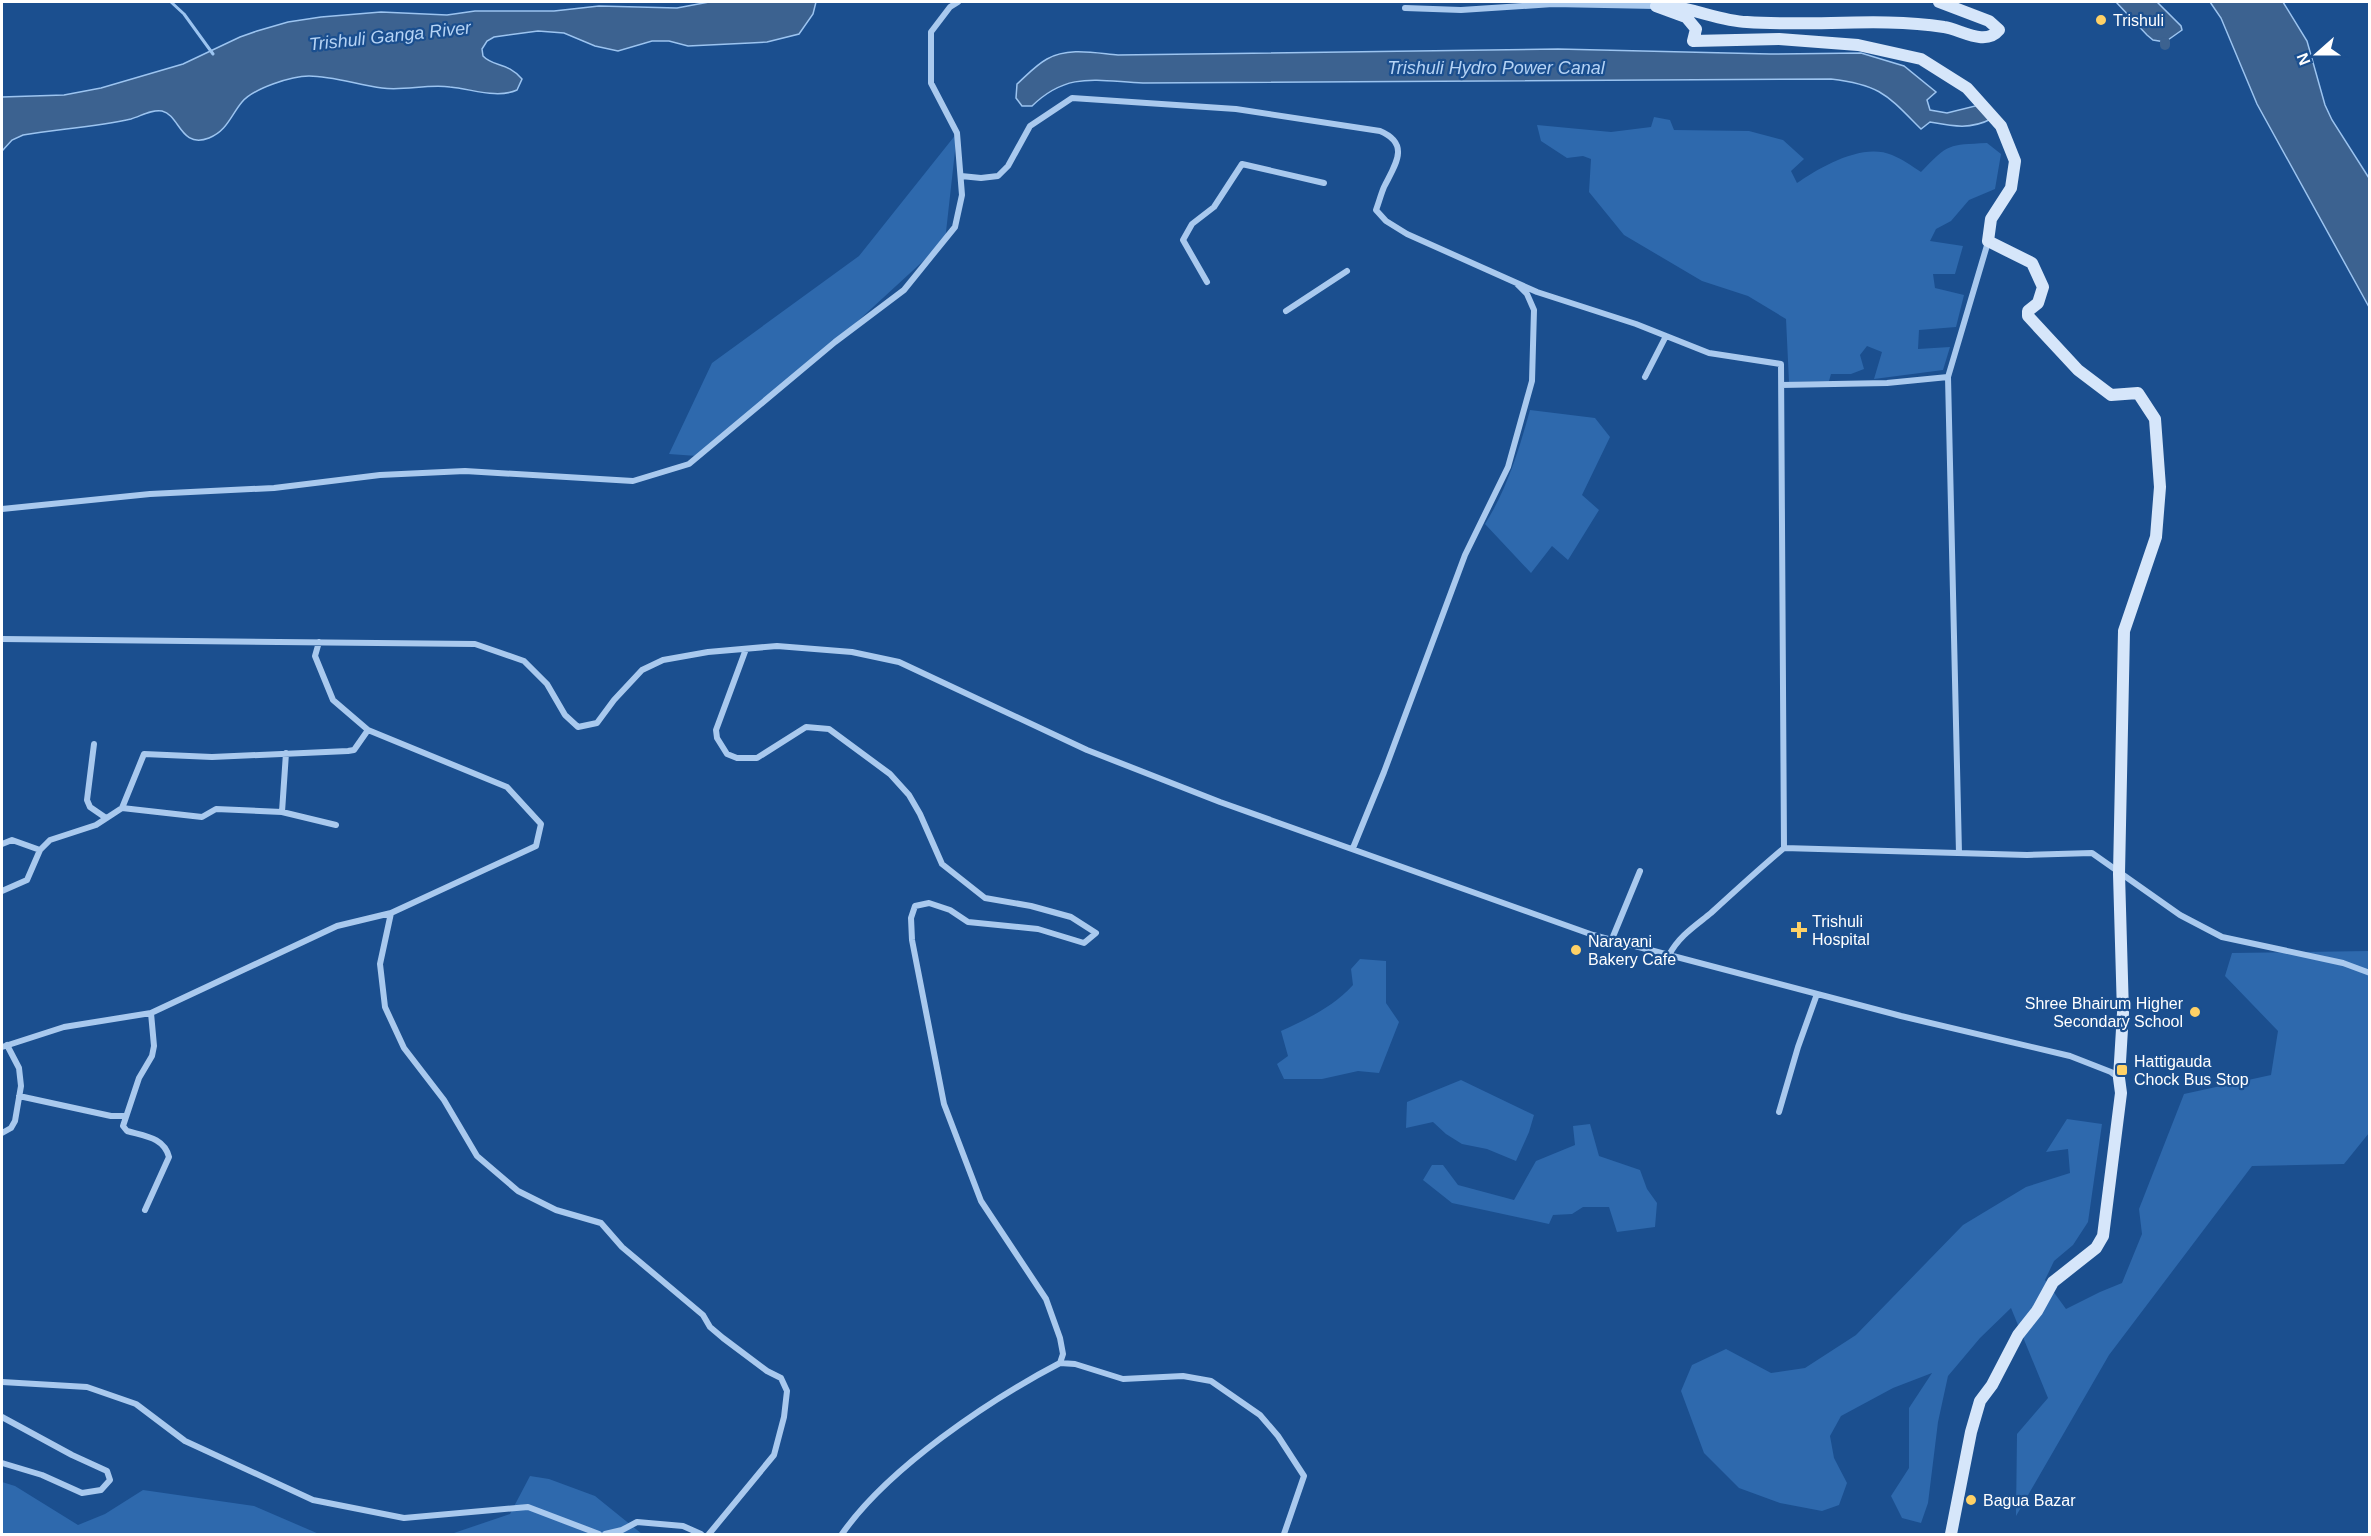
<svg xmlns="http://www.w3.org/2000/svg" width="2371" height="1536" font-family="Arial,sans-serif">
	<rect width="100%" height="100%" fill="#1b4f8f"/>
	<!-- green -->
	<path fill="#2e69ad" d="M1654 117 1670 120 1674 130 1749 131 1783 140 1804 159 1791 171 1797 183C1820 167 1863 142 1892 155 1902 159 1912 166 1921 172 1949 143 1948 145 1987 143L2001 154 1995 189 1969 200 1951 221 1936 229 1930 241 1963 246 1955 274H1933L1935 288 1964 295 1956 327 1919 330 1918 349 1950 347 1943 370 1874 379 1882 352 1867 346 1860 355 1864 369 1851 374H1831L1829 381 1789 382 1786 319 1748 296 1702 281 1624 235 1589 192 1591 159 1583 156 1567 158 1541 141 1537 125 1611 132 1651 127Z
		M957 133 945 241 835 342 697 456 669 454 712 363 859 256Z
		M1530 410 1595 418 1610 437 1582 495 1599 510 1568 560 1552 546 1531 573 1485 524C1507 489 1519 450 1530 410Z
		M2369 951V1133L2344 1164 2252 1166 2109 1355 2016 1516 2017 1434 2048 1398 2011 1308 1980 1338 1948 1376 1938 1422 1928 1503 1921 1523 1902 1518 1891 1496 1909 1468V1408L1932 1373 1893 1388 1841 1416 1830 1436 1834 1458 1847 1483 1839 1505 1822 1511 1780 1503 1739 1488 1704 1453 1681 1391 1692 1365 1726 1349 1771 1373 1805 1368 1856 1335 1963 1225 2026 1187 2070 1173 2068 1149 2046 1152 2067 1119 2102 1124 2088 1222 2073 1245 2054 1261 2045 1280 2066 1309 2100 1292 2122 1283 2142 1234 2139 1209 2184 1094 2271 1075 2278 1031 2225 976 2232 953Z
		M1360 959 1386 961V1003L1399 1022 1379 1073 1358 1071 1322 1079H1284L1277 1064 1288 1056 1281 1031C1307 1019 1333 1007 1353 985L1351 969Z
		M1461 1080 1534 1115 1529 1132 1516 1161 1487 1149 1462 1144 1446 1134 1433 1122 1406 1128 1407 1102Z
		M1590 1124 1599 1156 1640 1170 1647 1189 1657 1203 1655 1227 1617 1232 1609 1207H1583L1572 1214 1553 1215 1549 1224 1452 1203 1423 1180 1432 1165H1443L1458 1185 1514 1200 1536 1161 1575 1145 1573 1126Z
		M530 1476 549 1479 595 1496 642 1534H451L510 1514Z
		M2 1482 15 1486 78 1525 105 1514 143 1490 254 1506 319 1534H2Z"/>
	<!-- water -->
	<path fill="#3c6290" stroke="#9cc4f0" stroke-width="1.5" d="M709 2H816L813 14 799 34 767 42 750 43 688 46 669 41H652L618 51 595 46 564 33 538 31 494 37 487 41 482 49 483 56C493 67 508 62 522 79L517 90C497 99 472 89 450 87 427 84 404 91 382 88 358 85 333 76 309 76 292 76 254 88 242 102 231 115 227 131 209 138 180 149 180 115 162 111 152 109 141 116 131 119 95 127 59 129 23 135L12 140 2 151V97L64 95 101 88 183 64 240 37 257 31 288 22 321 17 381 12 447 15 475 11H554L599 6 677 8Z
		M2116 2H2157L2181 26 2182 30 2165 42 2153 40 2147 35Z
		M2210 2H2283L2307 41 2325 105 2332 120 2369 178V307L2257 104 2221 18Z
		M1558 49 1770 54 1861 53 1904 66 1936 92 1927 100 1930 110 1947 113 1979 105 1991 119C1970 130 1952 126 1930 122L1921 129C1887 95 1881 85 1831 79L1143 83C1097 81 1068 71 1032 106H1022L1016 98 1017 84C1026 76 1036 65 1047 59 1068 47 1095 53 1118 55Z"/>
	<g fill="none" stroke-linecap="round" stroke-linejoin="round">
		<!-- stream -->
		<path stroke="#9cc4f0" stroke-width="3" d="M171 2 184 14 213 54"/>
		<!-- canal -->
		<path stroke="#3c6290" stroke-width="10" d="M2165 45V42"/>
		<!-- street -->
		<path stroke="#a9c9ee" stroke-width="6" d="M1405 8 1461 10 1553 4 1656 6
			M961 176 981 178 998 176 1008 166 1030 126 1072 98 1236 109 1380 131C1411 144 1395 165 1384 187 1381 194 1379 202 1376 210L1386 221 1407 234 1537 292 1636 324 1709 353 1781 364 1784 848
			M1207 282 1183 240 1192 224 1214 207 1242 164 1324 183
			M1286 311 1347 271
			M1645 377 1666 336
			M1948 377 1959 853
			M1781 385 1887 383 1948 377 1988 242
			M2 509 150 494 274 488 380 475 465 471 633 481 689 464 835 342 904 290 955 227 962 195 957 133 931 83V32L950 7 958 2
			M2 639 475 644 524 661 547 684 565 715 578 727 597 723 614 700 642 670 663 660 708 652 777 646 852 652 899 662 1087 750 1220 802 1593 935 1901 1016 2070 1056 2111 1072 2119 1078
			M746 649 716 730 717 738 727 754 737 758H757L806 727 829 729 890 774 909 795 920 814 942 864 985 898 1031 906 1071 917 1096 933 1084 943 1038 929 968 922 950 910 929 903 915 906 911 918 912 940 944 1104 981 1201 1046 1299 1060 1338 1063 1354 1060 1363C989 1400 888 1468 842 1534
			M94 744 87 800 90 807 106 818
			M122 808 202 817 216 809 282 812 286 753
			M282 812 336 825
			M2 844 12 840 40 850
			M1353 848 1384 772 1465 555 1508 467 1532 381 1534 310 1527 294 1517 284
			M2 891 27 880 40 850 50 840 96 825 122 808 144 754 212 757 348 751 354 750 368 730
			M391 913 380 964 385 1007 404 1048 444 1100 477 1156 518 1191 556 1210 601 1223 622 1247 703 1315 710 1327 723 1338 767 1371 781 1378 787 1391 784 1417 774 1455 709 1534
			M1612 939 1640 871
			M1669 955C1679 936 1695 926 1711 913 1735 891 1759 869 1784 848L2027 855 2092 853 2180 915 2222 937 2343 963 2370 973
			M2 1047 64 1027 151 1013 337 926 391 913 536 846 541 824 507 787 368 730 333 700 315 656 319 642
			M19 1096 111 1116H126
			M1779 1112 1798 1047 1817 994
			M2 1133 11 1128 15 1121 21 1086 19 1068 7 1045
			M145 1210 169 1157C164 1137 144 1136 127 1131L123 1126 139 1078 152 1056 154 1046 151 1013
			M1060 1363 1075 1364 1123 1379 1183 1376 1211 1381 1260 1415 1278 1436 1304 1476 1284 1534
			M2 1382 87 1387 136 1404 185 1441 313 1500 404 1518 528 1507 599 1534
			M2 1417 72 1455 107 1471 110 1480 101 1490 82 1493 42 1475 2 1463
			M605 1534 622 1530 637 1522 683 1526 701 1534"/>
		<!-- secondary -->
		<path stroke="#d6e6fa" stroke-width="12" d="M1656 6 1686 17 1696 29 1693 41 1779 39 1858 45 1921 59 1967 88 2001 126 2015 161 2011 188 1991 219 1988 241 2032 263 2043 287 2038 303 2028 311V316L2078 370 2111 395 2138 393 2155 419 2160 487 2156 537 2124 631 2119 874 2123 1013 2119 1078 2121 1093 2103 1236 2096 1248 2053 1282 2037 1311 2018 1335 1992 1385 1980 1401 1971 1432 1951 1534
			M1667 6C1694 8 1720 21 1747 22 1812 27 1879 17 1944 27 1960 29 1985 47 1999 30L1989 21 1939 2"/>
	</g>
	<!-- markers -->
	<g fill="#ffd166" stroke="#1b4f8f" stroke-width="2">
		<circle cx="2101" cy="20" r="6"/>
		<path d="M1796 921h6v6h6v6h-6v6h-6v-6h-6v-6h6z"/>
		<circle cx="1576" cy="950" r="6"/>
		<circle cx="2195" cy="1012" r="6"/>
		<rect x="2116" y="1064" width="12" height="12" rx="3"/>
		<circle cx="1971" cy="1500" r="6"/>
	</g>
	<g text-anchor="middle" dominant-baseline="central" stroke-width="4.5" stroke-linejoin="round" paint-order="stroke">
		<!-- poi labels -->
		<g font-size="16" fill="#fff" stroke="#1b4f8f" text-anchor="start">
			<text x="2113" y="20">Trishuli</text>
			<text x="1812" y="921">Trishuli<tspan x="1812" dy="18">Hospital</tspan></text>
			<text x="1588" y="941">Narayani<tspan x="1588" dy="18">Bakery Cafe</tspan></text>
			<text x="2183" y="1003" text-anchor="end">Shree Bhairum Higher<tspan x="2183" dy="18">Secondary School</tspan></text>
			<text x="2134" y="1061">Hattigauda<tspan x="2134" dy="18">Chock Bus Stop</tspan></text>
			<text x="1983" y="1500">Bagua Bazar</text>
		</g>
		<!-- water labels -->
		<g font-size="18" font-style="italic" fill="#b5d3f5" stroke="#1b4f8f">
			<text transform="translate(390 36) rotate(-6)">Trishuli Ganga River</text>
			<text x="1496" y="68">Trishuli Hydro Power Canal</text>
		</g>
	</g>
	<!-- border -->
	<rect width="2371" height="1536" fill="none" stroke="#ffffff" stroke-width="6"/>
	<!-- north arrow -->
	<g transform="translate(2317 54) rotate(249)" stroke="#1b4f8f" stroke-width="4.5" paint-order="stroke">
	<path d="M0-4.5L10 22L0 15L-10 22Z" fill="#ffffff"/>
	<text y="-9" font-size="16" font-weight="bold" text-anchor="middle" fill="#ffffff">N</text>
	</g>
</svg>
